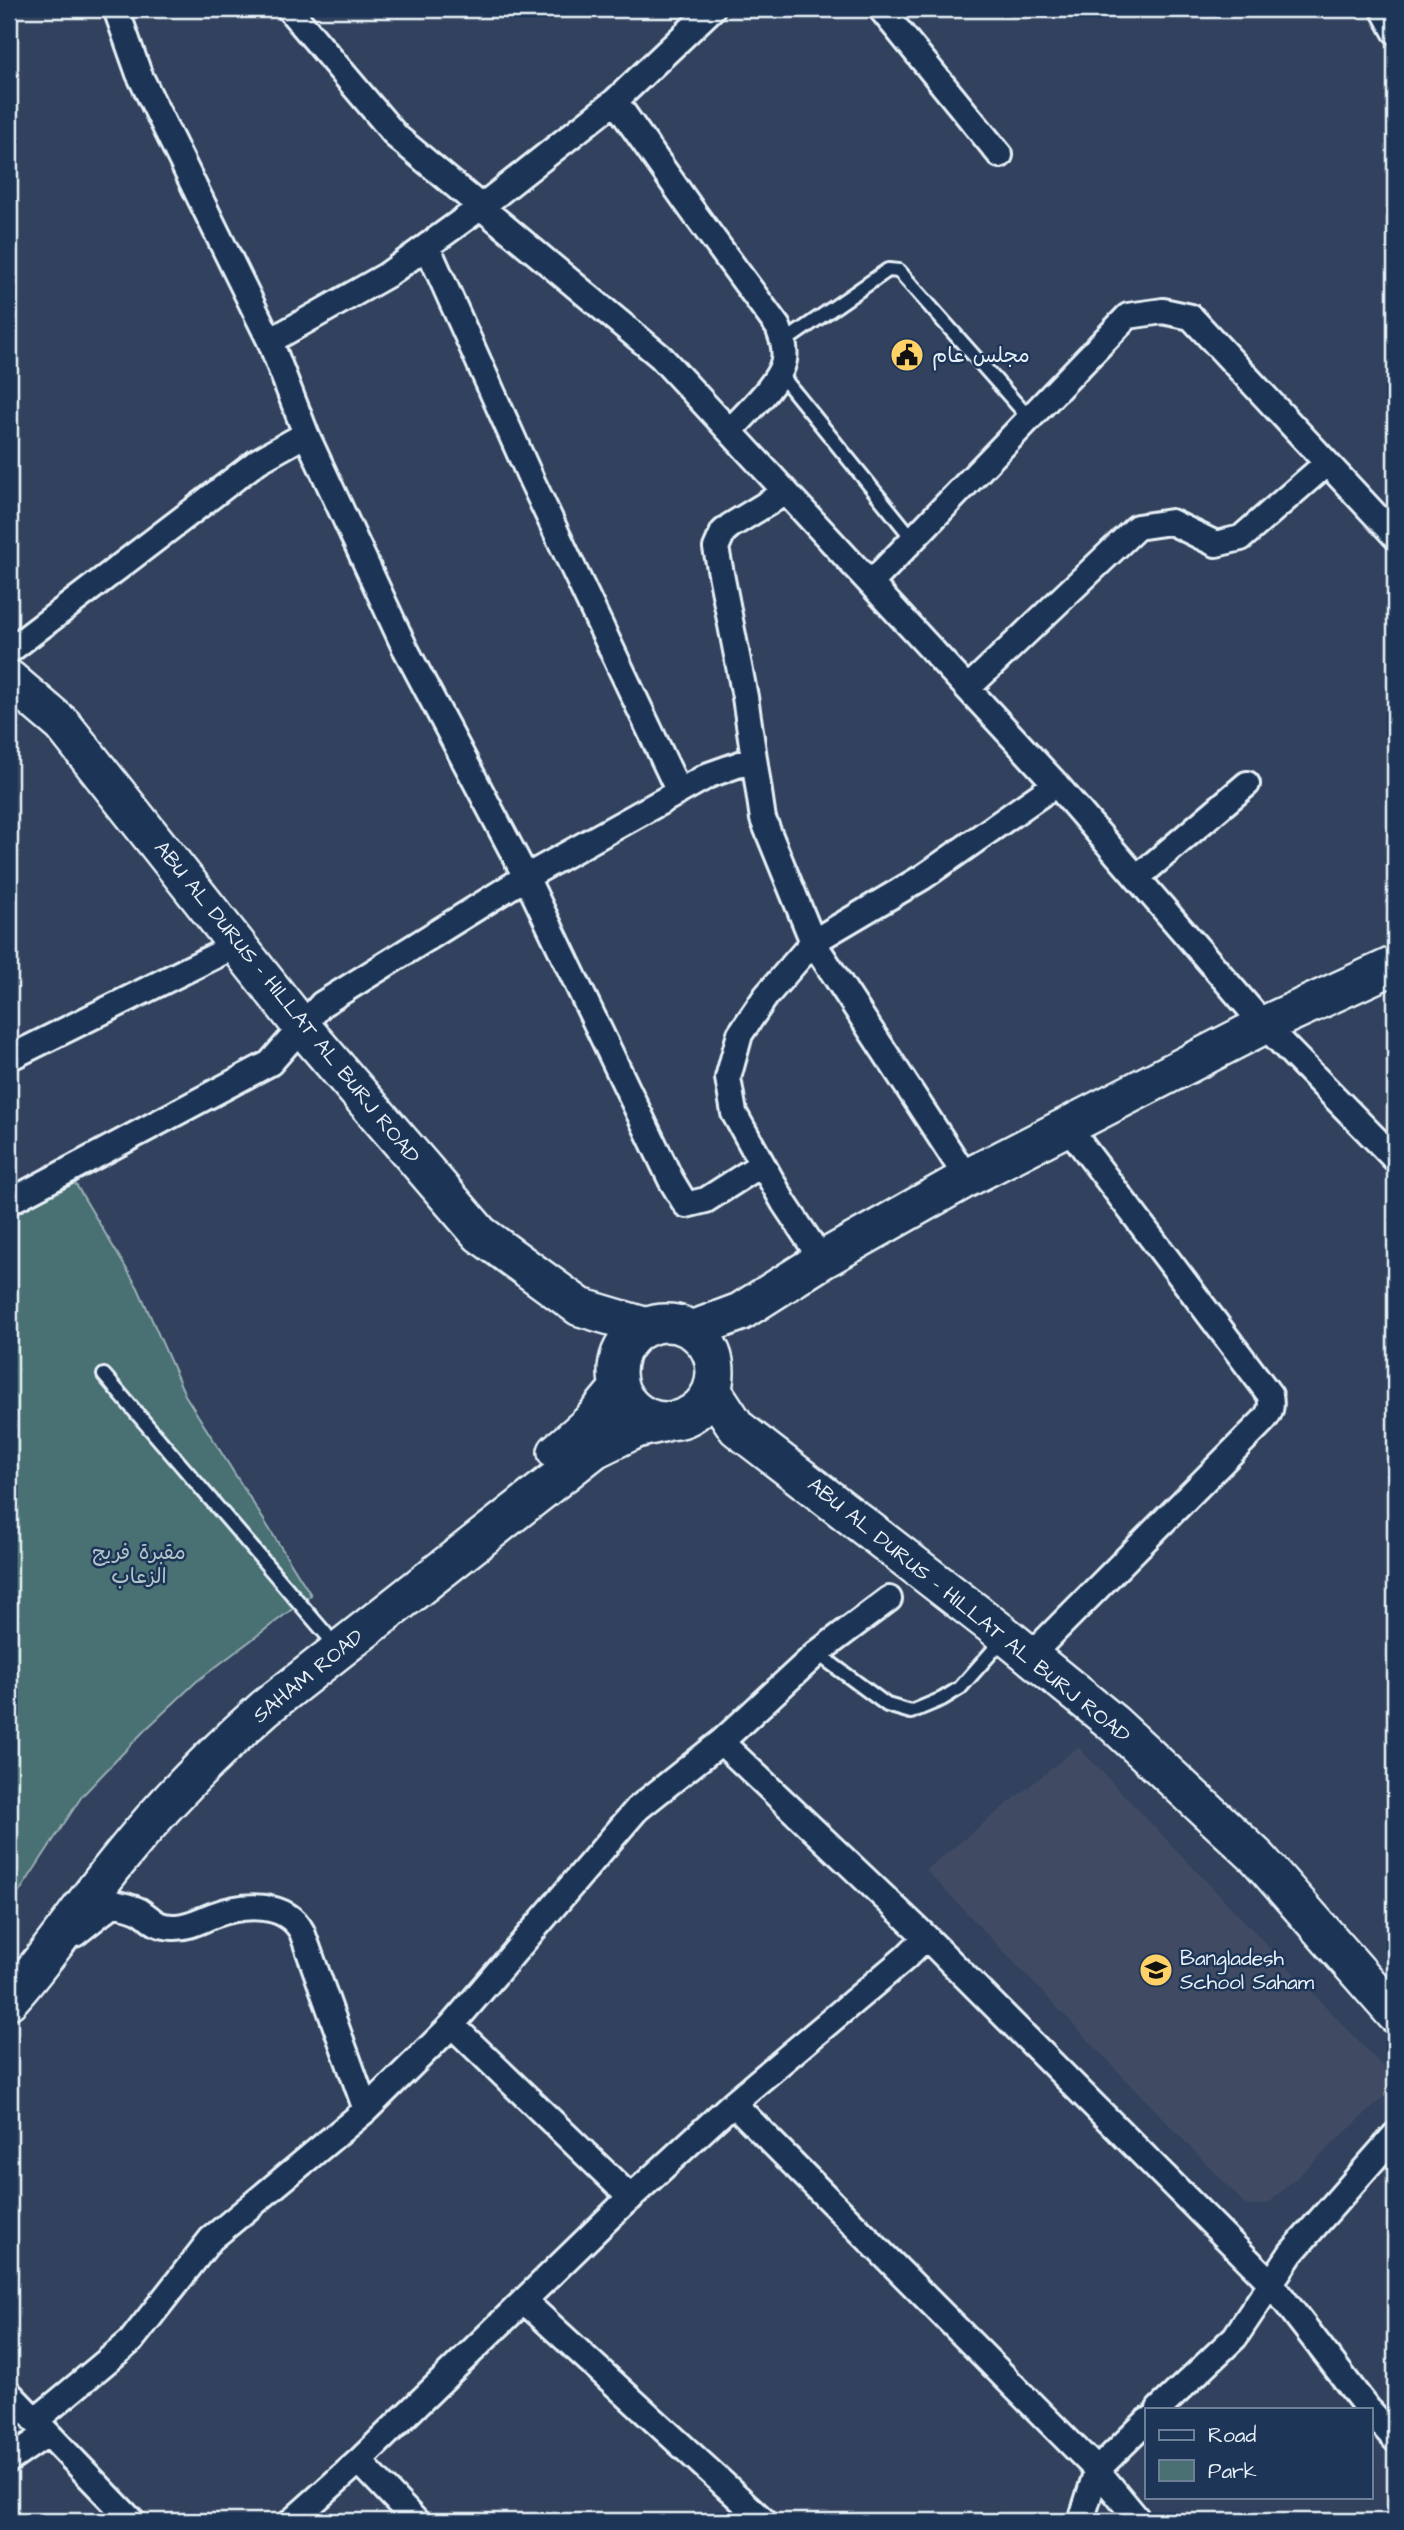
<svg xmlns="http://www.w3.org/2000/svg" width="1404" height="2530" font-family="'Architects Daughter','Playpen Sans Arabic',sans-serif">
	<rect width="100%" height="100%" fill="#32425e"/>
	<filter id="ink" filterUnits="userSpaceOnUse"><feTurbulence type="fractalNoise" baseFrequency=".0143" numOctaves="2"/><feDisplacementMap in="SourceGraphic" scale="14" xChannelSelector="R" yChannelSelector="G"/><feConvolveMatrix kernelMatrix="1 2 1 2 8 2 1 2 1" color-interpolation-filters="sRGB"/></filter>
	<g filter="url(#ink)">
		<!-- built -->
		<path fill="#414b63" d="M1078 1747 1386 2070 1391 2090 1269 2203 1247 2206 926 1870Z"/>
		<!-- green -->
		<path fill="#4a7073" stroke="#99b0b6" stroke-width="2" d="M72 1178 138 1288 185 1395 311 1595 197 1681 144 1731 82 1796 9 1908V1212Z"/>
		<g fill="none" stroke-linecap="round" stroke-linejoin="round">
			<defs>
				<path id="lane" d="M784 342 888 270 899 271 1029 418
					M780 374 913 539
					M104 1375 326 1634
					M817 1653 887 1705 911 1712 942 1699 960 1688 1005 1637"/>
				<path id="street" d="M116 9 139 74 270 341 306 434 404 646 526 877 671 1180 686 1205 706 1200 762 1164
					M289 9 397 137 661 357 1056 784 1264 1025 1395 1159
					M881 9 1000 155
					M1383 9 1395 31
					M615 101 692 210 778 327C782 338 786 348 784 360 780 383 746 413 730 431
					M427 246 532 481 679 792
					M270 341 387 275 481 207 615 101 712 9
					M786 492 730 526 723 532 716 548 745 697 763 819 813 942 967 1178
					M871 583 1128 316 1163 311 1191 317 1395 536
					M9 651 258 461 306 434
					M968 688 1137 527 1171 522 1216 544 1241 538 1327 463
					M1137 878 1247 784
					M9 1058 237 945
					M9 1202 270 1063 322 1004 526 877 709 775 754 759
					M822 1260 784 1203 734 1113 728 1078 740 1034 766 996 813 942 923 877 1056 784
					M1030 1656 1263 1421C1271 1412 1272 1406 1270 1395L1067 1126
					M721 1742 926 1937
					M452 2025 631 2198
					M733 2103 1097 2470 1139 2521
					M366 2110 452 2025 637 1809 721 1742 817 1653 889 1599
					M524 2301 764 2521
					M9 2393 132 2521
					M1159 2409 1235 2337 1291 2253 1395 2135
					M1371 2412 1395 2439
					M35 2421 131 2341 211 2239 366 2110 302 1932C286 1901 243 1904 214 1915 201 1920 187 1928 173 1927 154 1926 154 1920 140 1911 132 1907 122 1905 114 1903L75 1934
					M9 2460 47 2434
					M359 2461 620 2207 733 2103 905 1958 926 1937 1271 2283 1368 2409
					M292 2521 359 2461 416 2521
					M1081 2521 1097 2470 1147 2421"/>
				<path id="secondary" d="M9 679 63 725 302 1027 480 1234 580 1307 647 1327
					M617 1372a49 49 0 1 1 98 0a49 49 0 1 1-98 0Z
					M692 1330 740 1312 822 1260 967 1178 1264 1025 1395 965
					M712 1390 737 1428 1006 1636 1113 1723 1258 1858 1395 2014
					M557 1452 590 1423 619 1388
					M9 2000C50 1955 82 1904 121 1857 164 1803 213 1754 265 1708L595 1449 636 1429 666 1422"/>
			</defs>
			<!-- lane casing -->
			<use href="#lane" stroke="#e8f1f8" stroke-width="18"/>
			<!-- street casing -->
			<use href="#street" stroke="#e8f1f8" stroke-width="30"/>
			<!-- secondary casing -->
			<use href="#secondary" stroke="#e8f1f8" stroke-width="42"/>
			<!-- lane -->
			<use href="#lane" stroke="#1d3557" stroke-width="12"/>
			<!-- street -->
			<use href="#street" stroke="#1d3557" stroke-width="24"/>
			<!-- secondary -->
			<use href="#secondary" stroke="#1d3557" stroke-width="37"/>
		</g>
	</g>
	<!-- icons -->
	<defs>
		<symbol id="civic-disc" viewBox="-11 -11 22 22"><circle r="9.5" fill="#ffd166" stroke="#1d3557"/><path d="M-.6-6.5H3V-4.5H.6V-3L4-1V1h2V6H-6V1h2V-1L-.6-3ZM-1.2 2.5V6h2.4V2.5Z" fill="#111"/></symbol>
		<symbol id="school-disc" viewBox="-11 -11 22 22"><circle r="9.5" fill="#ffd166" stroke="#1d3557"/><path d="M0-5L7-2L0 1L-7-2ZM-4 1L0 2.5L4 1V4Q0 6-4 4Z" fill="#111"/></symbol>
	</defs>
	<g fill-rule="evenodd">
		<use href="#civic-disc" x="888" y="336" width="38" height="38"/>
		<use href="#school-disc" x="1137" y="1951" width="38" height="38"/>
	</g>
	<g text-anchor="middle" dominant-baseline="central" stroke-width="5" stroke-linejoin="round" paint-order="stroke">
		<!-- poi labels -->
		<g font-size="21" fill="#e8f1f8" stroke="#1d3557" text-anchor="start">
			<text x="932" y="355">مجلس عام</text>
			<text x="1180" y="1958">Bangladesh<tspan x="1180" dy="24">School Saham</tspan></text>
		</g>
		<!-- street labels -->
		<g font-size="21" fill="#e8f1f8" stroke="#1d3557">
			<text transform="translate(287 1002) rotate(51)">ABU AL DURUS - HILLAT AL BURJ ROAD</text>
			<text transform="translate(969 1610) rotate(39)">ABU AL DURUS - HILLAT AL BURJ ROAD</text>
			<text transform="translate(308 1676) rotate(-39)">SAHAM ROAD</text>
		</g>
		<!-- park labels -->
		<g font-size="21" fill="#b1c4c9" stroke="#1d3557">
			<text x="139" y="1552">مقبرة فريج<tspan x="139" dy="24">الزعاب</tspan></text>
		</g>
	</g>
	<!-- margin -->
	<rect width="1404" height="2530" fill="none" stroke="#1d3557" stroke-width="35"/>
	<rect x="18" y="18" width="1369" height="2495" fill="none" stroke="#e8f1f8" stroke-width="2.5" filter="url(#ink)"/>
	<!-- legend -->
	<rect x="1145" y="2408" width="228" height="91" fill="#1d3557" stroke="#6e8097" stroke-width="2"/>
	<rect x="1159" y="2430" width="35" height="10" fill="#1d3557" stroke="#6e8097" stroke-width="2"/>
	<text x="1208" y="2442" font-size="21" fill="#e8f1f8">Road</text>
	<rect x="1159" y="2460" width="35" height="21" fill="#4a7073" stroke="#6e8097" stroke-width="2"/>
	<text x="1208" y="2478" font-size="21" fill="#e8f1f8">Park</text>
</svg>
